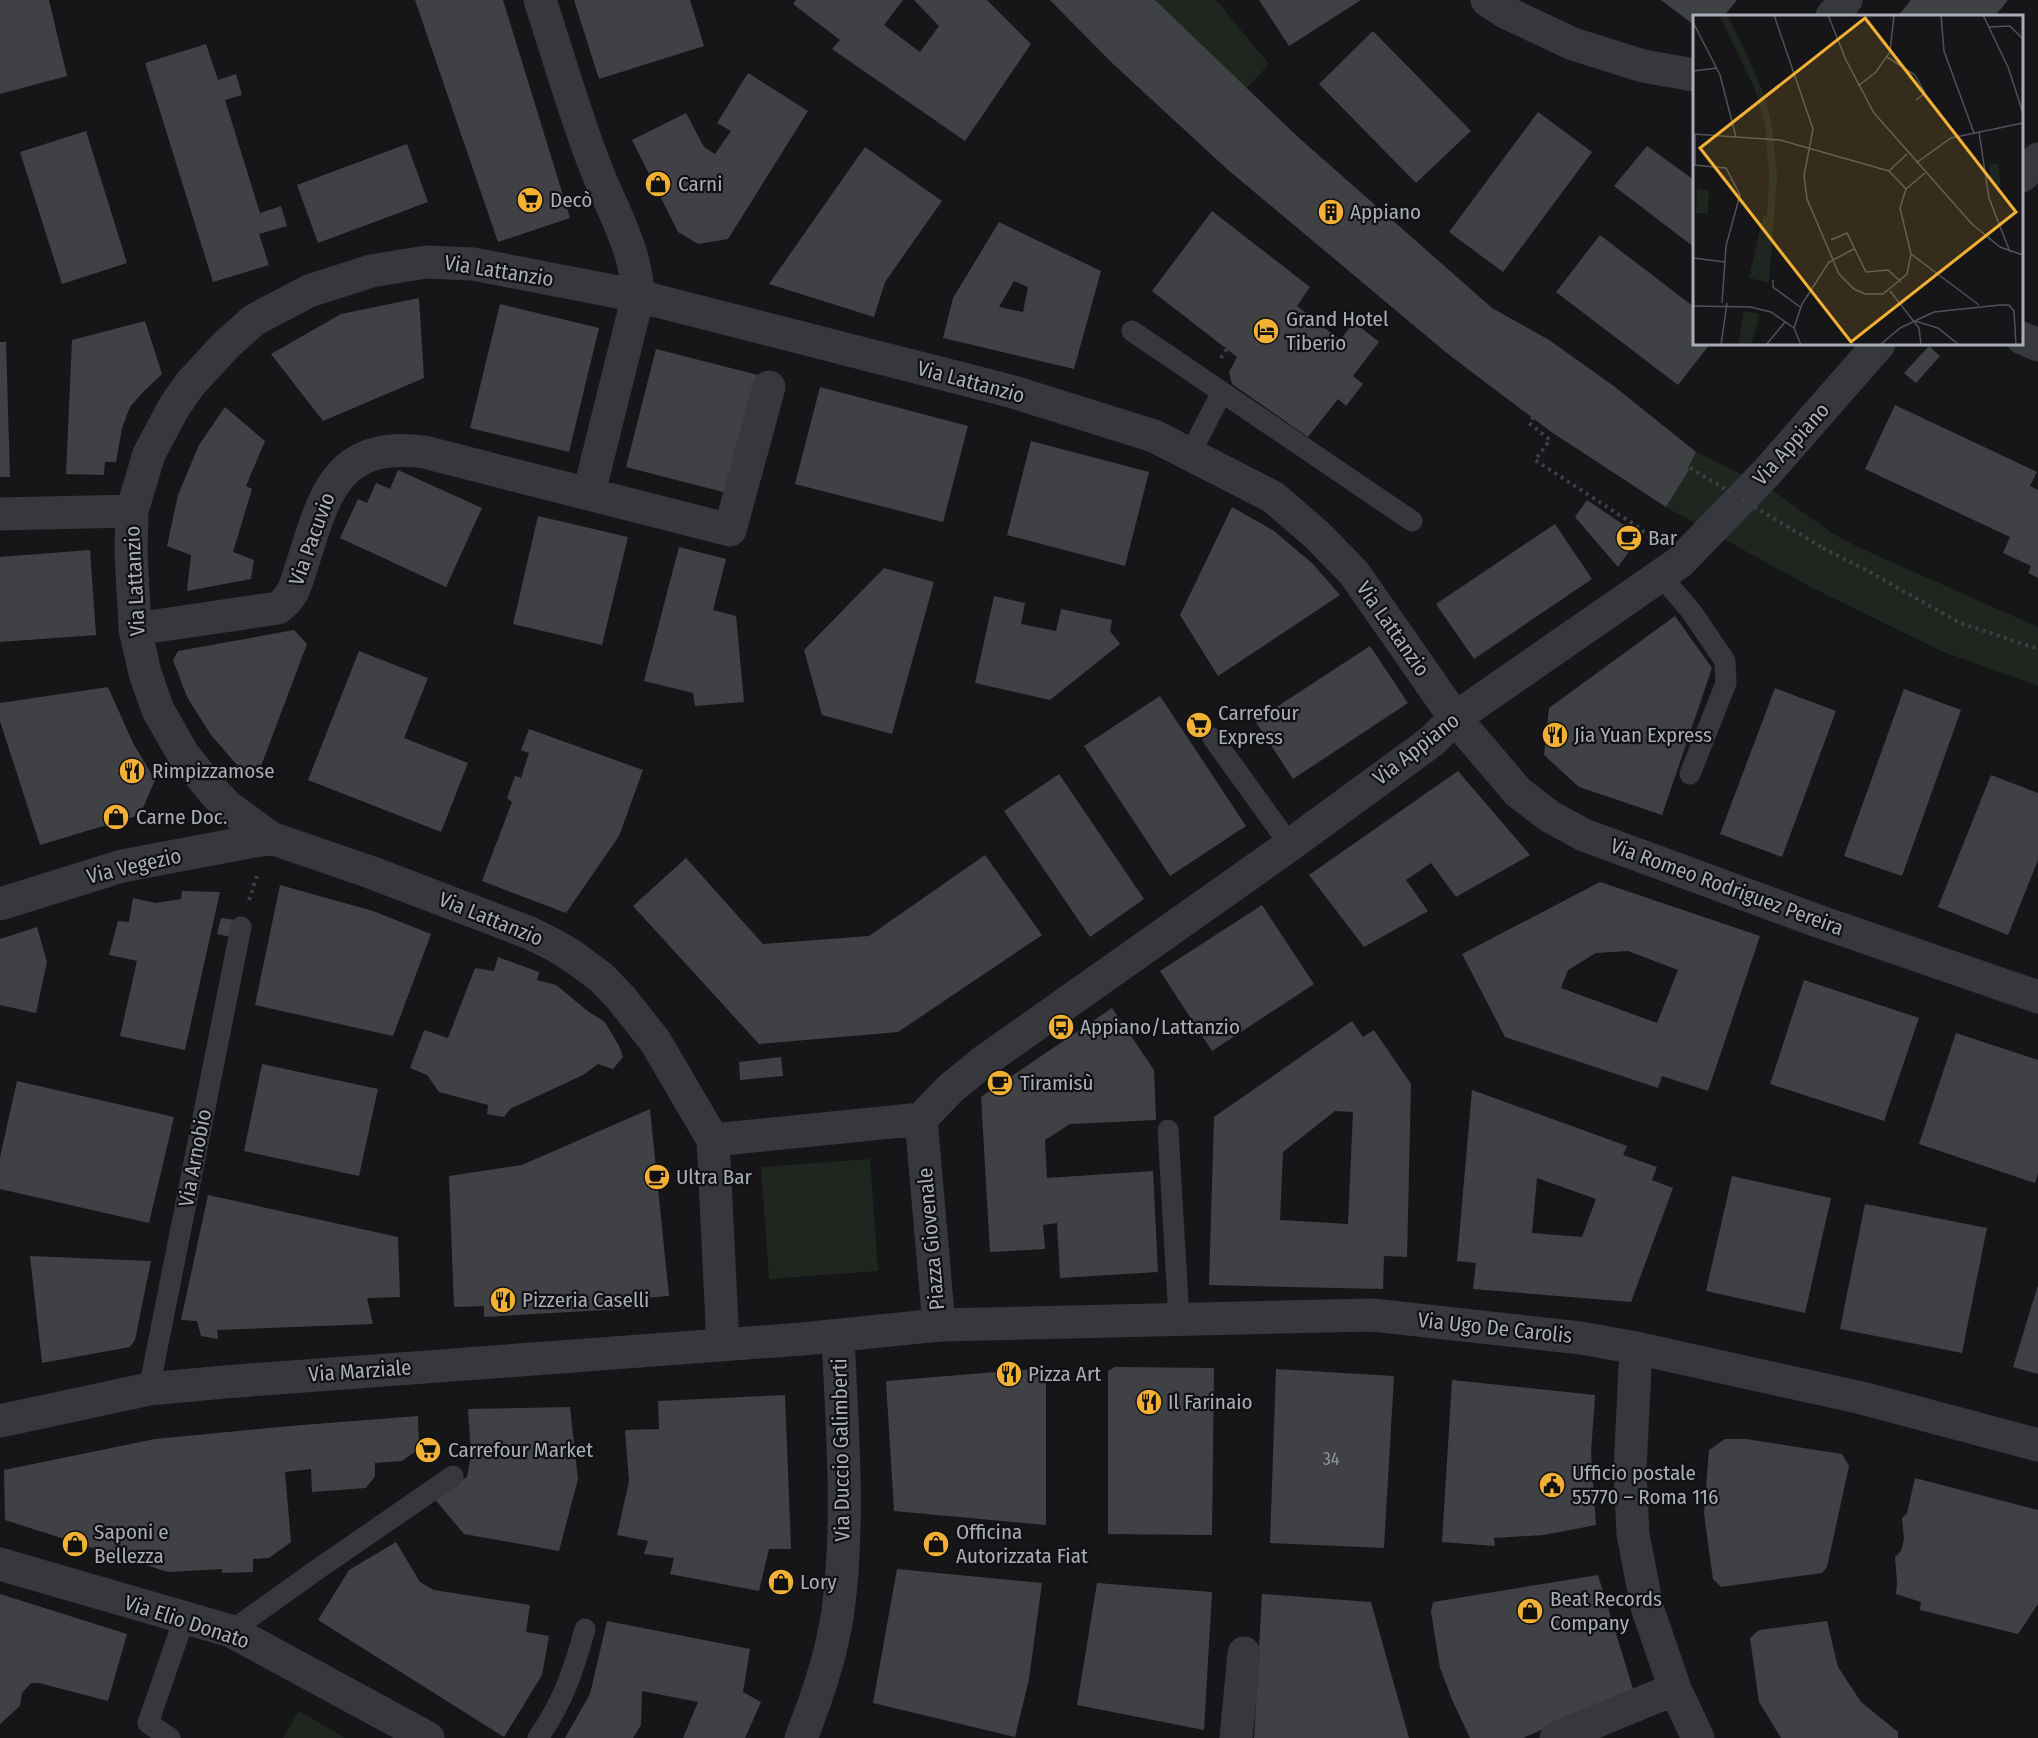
<svg xmlns="http://www.w3.org/2000/svg" width="2038" height="1738" font-family="'Fira Sans Condensed',sans-serif">
	<rect width="100%" height="100%" fill="#161618"/>
	<!-- green -->
	<path fill="#1e261f" d="M1050 0H1216L1269 64 1246 89 1299 138 1492 308 1549 340 1615 387 1696 452 1769 488 1832 533 1860 548 2038 627V686L1941 651 1805 584 1666 507 1550 431 1227 169 1110 61Z
		M870 1159 878 1271 769 1279 761 1167Z
		M299 1711 345 1738H283Z"/>
	<!-- building -->
	<path fill="#404145" fill-rule="evenodd" d="M0 0H49L67 76 0 94Z
		M415 0H503L570 218 498 242Z
		M574 0H690L704 46 599 79Z
		M796 0H903L884 25 920 52 939 26 914 0H987L1031 44 965 141 832 49 840 40 793 4Z
		M1050 0H1155L1299 138 1492 308 1549 340 1615 387 1696 452 1687 470 1690 468 1666 507 1550 431 1448 354 1227 169 1110 61Z
		M1259 0H1361L1289 46Z
		M1661 0H1737L1724 16H1694V25Z
		M1911 0H2008L1995 16H1898Z
		M1373 31 1471 131 1416 183 1319 84Z
		M206 44 218 80 236 74 242 95 225 100 260 213 281 206 287 226 259 234 269 265 213 282 145 63Z
		M748 73 808 111 728 239 698 244 678 232 632 140 686 113 704 147 715 154 731 131 717 123Z
		M1538 112 1592 152 1503 272 1449 232Z
		M86 131 127 263 62 284 20 152Z
		M407 144 428 202 318 243 297 185Z
		M1647 146 1694 180V247L1614 186Z
		M865 147 942 201 885 282 874 317 769 284Z
		M1212 211 1310 287 1297 306 1340 340 1354 322 1379 342 1353 376 1363 384 1346 406 1338 399 1308 437 1232 384 1229 372 1237 357 1152 291Z
		M999 222 1101 271 1074 369 943 338 953 298ZM1014 281 1028 287 1023 312 999 307Z
		M1600 235 1694 307V344H1710L1678 385 1556 292Z
		M419 298 424 378 323 421 271 354 341 314Z
		M500 304 599 328 569 452 470 428Z
		M145 321 162 374 142 393 130 407 122 428 116 462H105L104 475 66 474 72 340Z
		M0 342H6L10 477H0Z
		M1929 346 1940 356 1916 383 1904 373Z
		M656 349 758 375 727 493 626 467Z
		M820 387 968 426 943 522 795 484Z
		M1895 405 2037 472 2030 486 2038 490V578L2028 573 2031 566 2003 553 2010 537 1865 469Z
		M225 407 265 441 246 486 252 489 233 552 254 560 251 579 187 591 191 555 167 546 178 495 199 445Z
		M1031 441 1149 472 1125 566 1007 535Z
		M398 470 482 508 446 587 340 538 358 499 367 503 376 483 390 489Z
		M1587 500 1640 536 1618 567 1575 517Z
		M1232 507 1274 531 1313 564 1340 595 1218 676 1180 615Z
		M538 516 628 537 602 645 513 624Z
		M1555 524 1592 579 1474 659 1436 604Z
		M679 547 726 559 713 610 736 616 744 702 695 706 693 693 644 681Z
		M90 550 96 635 0 642V557Z
		M884 568 934 582 892 734 822 715 804 650Z
		M994 596 1025 603 1021 624 1056 631 1061 609 1112 620 1110 631 1120 644 1050 700 975 683Z
		M1675 616 1712 668 1662 815 1579 787 1544 755 1549 708Z
		M294 630 307 644 261 766 252 773H244L211 735 187 697 173 660 178 651Z
		M1370 646 1408 703 1293 779 1255 721Z
		M359 651 428 678 404 738 468 763 441 832 308 780Z
		M108 687 133 743 155 780 140 815 40 845 0 721V703Z
		M1775 688 1836 711 1782 857 1720 834Z
		M1904 689 1961 710 1902 876 1844 856Z
		M1160 696 1246 826 1170 876 1084 746Z
		M529 729 643 770 619 836 566 913 482 881 512 802 507 798 515 776 521 778 529 753 521 750Z
		M1458 771 1530 855 1456 897 1431 863 1406 880 1428 911 1364 947 1309 875Z
		M1059 774 1144 899 1090 937 1004 811Z
		M1991 775 2038 793V860L2008 935 1938 907Z
		M985 855 1042 935 898 1032 759 1044 633 906 686 858 763 944 869 936Z
		M1600 882 1760 936 1708 1091 1662 1076 1658 1088 1505 1037 1462 954ZM1628 951 1678 970 1657 1023 1561 988 1568 970 1596 953Z
		M280 885 373 911 431 934 393 1036 255 1005Z
		M182 891 220 892 185 1050 120 1036 137 961 109 955 118 921 129 922 133 898 156 903 181 899Z
		M1262 905 1314 984 1212 1051 1160 971Z
		M221 918 235 920 231 937 217 934Z
		M37 927 47 962 36 1013 0 1005V939Z
		M498 957 539 972 537 980 556 985 589 1012 605 1022 619 1046 623 1057 613 1069 598 1064 583 1075 510 1109 504 1117 487 1114 488 1105 439 1092 427 1075 410 1068 424 1030 448 1038 475 968 494 971Z
		M1804 980 1919 1018 1884 1121 1770 1084Z
		M1112 1008 1154 1070 1156 1120 1070 1124 1045 1140 1047 1178 1153 1171 1158 1272 1060 1278 1057 1223 1043 1225 1045 1249 990 1252 981 1097Z
		M1352 1021 1363 1037 1374 1030 1411 1084 1407 1257 1384 1256 1383 1289 1209 1285 1214 1117ZM1335 1111 1353 1112 1348 1224 1280 1220 1283 1152Z
		M1956 1033 2038 1060V1173L2035 1183 1919 1144Z
		M781 1057 783 1076 740 1080 739 1062Z
		M262 1064 378 1089 359 1176 244 1151Z
		M17 1081 174 1117 149 1223 0 1189V1157Z
		M1472 1090 1627 1146 1623 1155 1657 1167 1652 1180 1673 1188 1631 1302 1473 1289 1476 1263 1457 1261ZM1537 1178 1596 1199 1582 1237 1532 1233Z
		M650 1109 669 1296 642 1298 639 1308 484 1317V1306L454 1307 449 1176 522 1165Z
		M1732 1176 1831 1198 1805 1313 1706 1291Z
		M208 1195 398 1237 400 1297 367 1298 373 1324 217 1330 218 1339 201 1336 197 1321 181 1320Z
		M1865 1204 1987 1228 1962 1353 1840 1329Z
		M30 1256 151 1261 135 1340 130 1347 42 1363Z
		M2038 1285V1374L2013 1367Z
		M1115 1367 1214 1368 1212 1535 1108 1534V1371Z
		M1046 1368V1525L894 1511 886 1381Z
		M1276 1369 1394 1376 1384 1548 1270 1543Z
		M1452 1380 1595 1395 1591 1453 1596 1525 1544 1535 1494 1538 1495 1546 1442 1542Z
		M785 1395 791 1549H769L759 1591 670 1574 674 1558 644 1554 648 1541 617 1535 629 1481 625 1430 659 1429 658 1401Z
		M570 1407 578 1479 559 1551 464 1534 432 1496 467 1477 471 1455 468 1409Z
		M418 1416 419 1449 402 1461 375 1463V1476L366 1488 312 1492 311 1469 285 1472 291 1542 269 1558 253 1559V1572L222 1573V1569L168 1572 5 1520 4 1470 155 1439 290 1426Z
		M1725 1439H1746L1842 1454 1849 1466 1827 1567 1822 1573 1721 1587 1713 1579 1704 1514 1709 1450Z
		M1915 1478 2038 1510V1604L2018 1634 1920 1610 1921 1602 1896 1594 1897 1583 1895 1557 1901 1551 1904 1539 1902 1518 1907 1513Z
		M396 1542 420 1582 434 1590 530 1605 526 1632 549 1636 542 1675 504 1737 318 1620 349 1570Z
		M897 1569 1042 1583 1029 1679 1015 1737 873 1703Z
		M1598 1575 1633 1689 1523 1738H1470L1453 1702 1440 1668 1431 1612 1433 1602Z
		M1097 1583 1212 1592 1204 1730 1077 1705Z
		M0 1594 127 1634 108 1701 39 1683H31L22 1693 20 1706 0 1724Z
		M1262 1594 1371 1602 1409 1738H1254Z
		M607 1621 750 1649 743 1692 761 1702 745 1738H683L698 1702 642 1691 641 1725 633 1738H565L590 1694Z
		M1827 1621 1838 1667 1861 1702 1898 1732V1738H1781L1759 1702 1750 1638 1759 1630Z"/>
	<g fill="none" stroke-linecap="round" stroke-linejoin="round">
		<!-- path -->
		<path stroke="#3d3f44" stroke-width="4" stroke-dasharray="3 4.5" stroke-linecap="butt" d="M1088 0 1149 56 1154 88 1162 102 1176 110 1229 115
			M1131 0 1159 34 1167 39 1184 42 1209 58 1220 79 1229 115 1252 138 1371 240 1491 335 1690 468
			M1221 358 1227 349
			M1560 381 1529 423 1550 440 1535 460 1638 527 1653 540
			M1823 548 1866 570 1960 623 2038 649
			M249 900 257 876"/>
		<!-- service -->
		<path stroke="#37383d" stroke-width="21" d="M1132 331 1412 521
			M1190 454 1222 392
			M1661 576 1691 611 1725 661 1726 683 1690 774
			M1213 738 1290 845
			M1168 1130 1179 1319
			M149 1389 241 927
			M231 1631 318 1569 453 1476
			M170 1738 148 1723 184 1619
			M538 1738C564 1700 573 1672 585 1629"/>
		<!-- minor -->
		<path stroke="#37383d" stroke-width="33" d="M540 0C558 55 574 112 595 166 611 208 637 250 638 296L589 493
			M1487 0 1505 12 1573 44 1643 66 1694 75
			M1832 16 1846 0
			M2022 176 2038 159
			M2022 338 2038 345
			M0 514 132 511
			M135 629 278 608C295 595 295 585 302 565 324 497 335 440 424 452L730 530 769 387
			M0 904 122 866 271 838
			M921 1119 951 1088 983 1062 1290 845 1432 741 1455 718 1680 562 1768 471 1879 344
			M921 1119 939 1325
			M713 1140 921 1119
			M723 1344 713 1140 655 1041 621 998 602 978 575 958 556 946 530 933 370 872 271 838 227 806 212 790 183 754 158 710 145 673 135 629 131 552 132 511 149 454 174 407 190 384 226 345 254 320 309 291 371 271 426 262 473 264 638 296 1010 391 1154 436 1273 497 1317 535 1354 573 1455 718 1518 792 1549 816 1584 835 1815 920 2038 997
			M1636 1348 1630 1470 1633 1534 1647 1607 1675 1689 1698 1738
			M1236 1738 1244 1653
			M1556 1738 1675 1689"/>
		<!-- tertiary -->
		<path stroke="#37383d" stroke-width="33" d="M0 1421 149 1389 224 1382 802 1339 939 1325 1372 1315 1581 1338 1636 1348 1862 1398 2038 1445
			M0 1564 231 1631 428 1738
			M801 1738C817 1698 832 1654 838 1611 850 1521 842 1426 838 1336"/>
		<!-- path-bridge -->
		<path stroke="#3d3f44" stroke-width="4" stroke-dasharray="3 4.5" stroke-linecap="butt" d="M1690 468 1823 548"/>
	</g>
	<!-- icons -->
	<defs>
		<symbol id="shop-disc" viewBox="-11 -11 22 22"><circle r="9.5" fill="#f2b134" stroke="#111113"/><path d="M-5-2.5h2.3a2.7 3.5 0 0 1 5.4 0H5L5.5 6h-11ZM-1.5-2.5h3a1.5 2.3 0 0 0-3 0Z" fill="#111"/></symbol>
		<symbol id="supermarket-disc" viewBox="-11 -11 22 22"><circle r="9.5" fill="#f2b134" stroke="#111113"/><path d="M-6-5.5h2.5l.6 2H6L4.5 2H-2.5L-4.4-4H-6ZM-1.5 3.2a1.3 1.3 0 1 0 .1 0ZM3 3.2a1.3 1.3 0 1 0 .1 0Z" fill="#111"/></symbol>
		<symbol id="building-disc" viewBox="-11 -11 22 22"><circle r="9.5" fill="#f2b134" stroke="#111113"/><path d="M-4-6H4V6H1V3H-1V6H-4ZM-2.5-4.3h1.7v1.8h-1.7ZM.8-4.3h1.7v1.8H.8ZM-2.5-1h1.7V.8h-1.7ZM.8-1h1.7V.8H.8Z" fill="#111"/></symbol>
		<symbol id="hotel-disc" viewBox="-11 -11 22 22"><circle r="9.5" fill="#f2b134" stroke="#111113"/><path d="M-6-4.5h1.5V1H6V5H4.5V3h-9V5H-6ZM-4 0a1.8 1.8 0 1 1 3.6 0ZM.5 0V-2.5h3Q6-2.5 6 0Z" fill="#111"/></symbol>
		<symbol id="cafe-disc" viewBox="-11 -11 22 22"><circle r="9.5" fill="#f2b134" stroke="#111113"/><path d="M-5.5-4.5H6V0H3Q3 3.5 0 3.5H-2.5Q-5.5 3.5-5.5 0ZM3-3.2v2h1.7v-2ZM-6 4.5H4V6H-6Z" fill="#111"/></symbol>
		<symbol id="restaurant-disc" viewBox="-11 -11 22 22"><circle r="9.5" fill="#f2b134" stroke="#111113"/><path d="M-5-6h1v4h1v-4h1v4h1v-4h1v5L-1.5 .5V6h-2V.5L-5-1ZM5-6V6H3V1.5H1.5Q1.5-4 5-6Z" fill="#111"/></symbol>
		<symbol id="bus-disc" viewBox="-11 -11 22 22"><circle r="9.5" fill="#f2b134" stroke="#111113"/><path d="M-5-6H5V4H4V6H2V4H-2V6H-4V4H-5ZM-3.5-4V0h7V-4ZM-3.5 1.2v1.5H-2V1.2ZM2 1.2v1.5H3.5V1.2Z" fill="#111"/></symbol>
		<symbol id="civic-disc" viewBox="-11 -11 22 22"><circle r="9.5" fill="#f2b134" stroke="#111113"/><path d="M-.6-6.5H3V-4.5H.6V-3L4-1V1h2V6H-6V1h2V-1L-.6-3ZM-1.2 2.5V6h2.4V2.5Z" fill="#111"/></symbol>
	</defs>
	<g fill-rule="evenodd">
		<use href="#shop-disc" x="643" y="169" width="30" height="30"/>
		<use href="#supermarket-disc" x="515" y="185" width="30" height="30"/>
		<use href="#building-disc" x="1316" y="197" width="30" height="30"/>
		<use href="#hotel-disc" x="1251" y="316" width="30" height="30"/>
		<use href="#cafe-disc" x="1614" y="523" width="30" height="30"/>
		<use href="#supermarket-disc" x="1184" y="710" width="30" height="30"/>
		<use href="#restaurant-disc" x="1540" y="720" width="30" height="30"/>
		<use href="#restaurant-disc" x="117" y="756" width="30" height="30"/>
		<use href="#shop-disc" x="101" y="802" width="30" height="30"/>
		<use href="#bus-disc" x="1046" y="1012" width="30" height="30"/>
		<use href="#cafe-disc" x="985" y="1068" width="30" height="30"/>
		<use href="#cafe-disc" x="642" y="1162" width="30" height="30"/>
		<use href="#restaurant-disc" x="488" y="1285" width="30" height="30"/>
		<use href="#restaurant-disc" x="994" y="1359" width="30" height="30"/>
		<use href="#restaurant-disc" x="1134" y="1387" width="30" height="30"/>
		<use href="#supermarket-disc" x="413" y="1435" width="30" height="30"/>
		<use href="#civic-disc" x="1537" y="1470" width="30" height="30"/>
		<use href="#shop-disc" x="60" y="1529" width="30" height="30"/>
		<use href="#shop-disc" x="921" y="1529" width="30" height="30"/>
		<use href="#shop-disc" x="766" y="1567" width="30" height="30"/>
		<use href="#shop-disc" x="1515" y="1596" width="30" height="30"/>
	</g>
	<g text-anchor="middle" dominant-baseline="central" stroke-width="4.5" stroke-linejoin="round" paint-order="stroke">
		<!-- number labels -->
		<g font-size="18" fill="#8e929b">
			<text x="1331" y="1459">34</text>
		</g>
		<!-- poi labels -->
		<g font-size="21" fill="#a8adb8" stroke="#111113" text-anchor="start">
			<text x="678" y="184">Carni</text>
			<text x="550" y="200">Decò</text>
			<text x="1350" y="212">Appiano</text>
			<text x="1286" y="319">Grand Hotel<tspan x="1286" dy="24">Tiberio</tspan></text>
			<text x="1648" y="538">Bar</text>
			<text x="1218" y="713">Carrefour<tspan x="1218" dy="24">Express</tspan></text>
			<text x="1574" y="735">Jia Yuan Express</text>
			<text x="152" y="771">Rimpizzamose</text>
			<text x="136" y="817">Carne Doc.</text>
			<text x="1080" y="1027">Appiano/Lattanzio</text>
			<text x="1020" y="1083">Tiramisù</text>
			<text x="676" y="1177">Ultra Bar</text>
			<text x="522" y="1300">Pizzeria Caselli</text>
			<text x="1028" y="1374">Pizza Art</text>
			<text x="1168" y="1402">Il Farinaio</text>
			<text x="448" y="1450">Carrefour Market</text>
			<text x="1572" y="1473">Ufficio postale<tspan x="1572" dy="24">55770 – Roma 116</tspan></text>
			<text x="94" y="1532">Saponi e<tspan x="94" dy="24">Bellezza</tspan></text>
			<text x="956" y="1532">Officina<tspan x="956" dy="24">Autorizzata Fiat</tspan></text>
			<text x="800" y="1582">Lory</text>
			<text x="1550" y="1599">Beat Records<tspan x="1550" dy="24">Company</tspan></text>
		</g>
		<!-- street labels -->
		<g font-size="21" fill="#a8adb8" stroke="#111113">
			<text transform="translate(499 271) rotate(9)">Via Lattanzio</text>
			<text transform="translate(971 382) rotate(15)">Via Lattanzio</text>
			<text transform="translate(1791 444) rotate(-48)">Via Appiano</text>
			<text transform="translate(312 539) rotate(-70)">Via Pacuvio</text>
			<text transform="translate(135 581) rotate(-93)">Via Lattanzio</text>
			<text transform="translate(1393 629) rotate(55)">Via Lattanzio</text>
			<text transform="translate(1416 749) rotate(-38)">Via Appiano</text>
			<text transform="translate(134 866) rotate(-13)">Via Vegezio</text>
			<text transform="translate(1727 887) rotate(20)">Via Romeo Rodriguez Pereira</text>
			<text transform="translate(491 919) rotate(22)">Via Lattanzio</text>
			<text transform="translate(195 1158) rotate(-79)">Via Arnobio</text>
			<text transform="translate(931 1239) rotate(-95)">Piazza Giovenale</text>
			<text transform="translate(1495 1328) rotate(6)">Via Ugo De Carolis</text>
			<text transform="translate(360 1371) rotate(-4)">Via Marziale</text>
			<text transform="translate(841 1450) rotate(-91)">Via Duccio Galimberti</text>
			<text transform="translate(187 1622) rotate(18)">Via Elio Donato</text>
		</g>
	</g>
	<!-- overview -->
	<g transform="translate(1693 15)">
		<rect width="330" height="330" fill="#161618"/>
		<path d="M26 0H34L51 34 70 77 79 111 84 162 76 268 56 263 70 201H74L76 162 72 109 61 72ZM305 148 308 170 299 171 296 150ZM4 174 16 175 15 198H3ZM51 296 67 299 58 330H45Z" fill="#1e261f"/>
		<path fill="none" stroke="#505258" stroke-width="1.5" d="M81 0 120 114 111 161 114 184 146 259 161 274 172 279H190L214 259 218 239 207 193 213 174 232 158M135 0 153 45 181 98 279 209 307 232 330 240M248 0 251 36 281 118M290 0 315 52 330 98M0 7 27 60 43 122M296 12 317 11 330 24M194 42 222 60 232 78 223 85M0 56 24 53M165 71 183 57 197 37 201 0M286 117 296 183 317 237M0 119 87 125 196 156M223 148 258 123 330 108M0 150 33 153 47 180 33 231 29 288M2 150V119M196 156 213 174M196 156 214 139M138 225 154 218 173 257 195 255 208 267M218 239 286 290M0 243 32 247M80 265V272L107 292M197 276 226 313 228 330M0 291 57 292 78 297 101 313M222 306 245 313 266 330M101 313 109 289 136 247 161 234M101 313 108 330M28 330 34 288M73 330 92 307M187 330 207 313 241 297 307 290H316L321 296 323 330"/>
		<path fill="#f2b134" fill-opacity="0.15" stroke="#f2b134" stroke-width="3" d="M172 3 323 197 158 327 7 133Z"/>
		<rect width="330" height="330" fill="none" stroke="#a8adb8" stroke-width="3"/>
	</g>
</svg>
